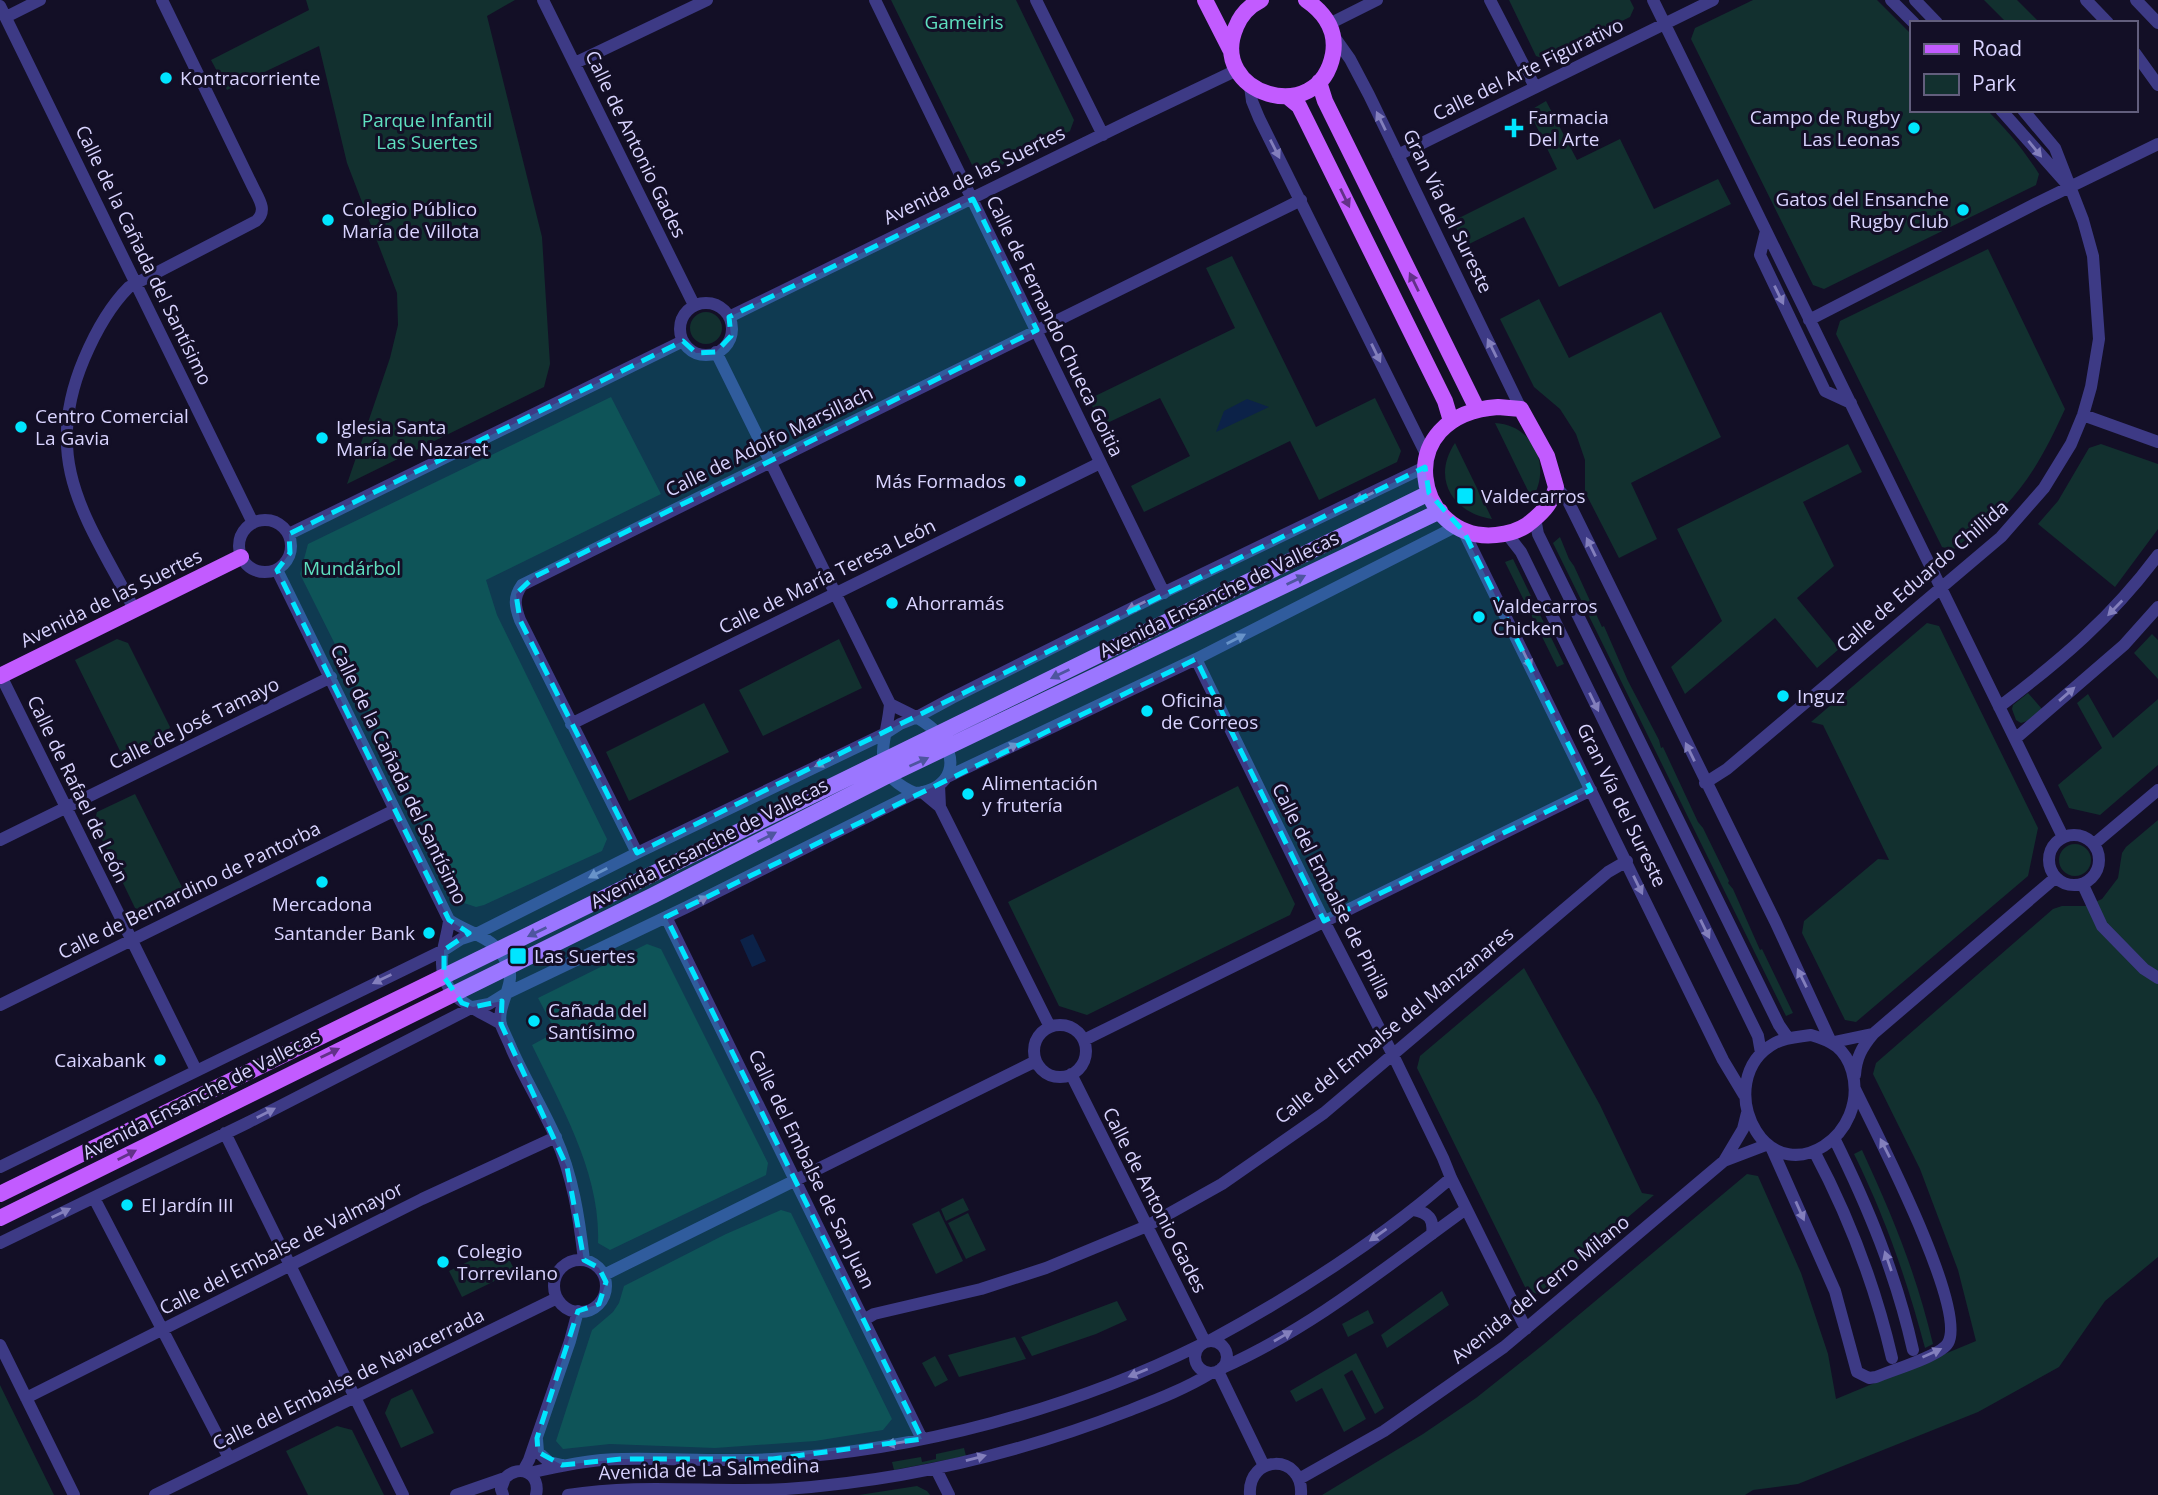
<svg xmlns="http://www.w3.org/2000/svg" width="2158" height="1495" font-family="'Open Sans',sans-serif">
	<rect width="100%" height="100%" fill="#130f26"/>
	<!-- green -->
	<path fill="#12302f" d="M306 0H515L487 16 542 237 550 364 544 387 347 484 390 358 398 325 397 293 347 163 319 46 227 90 211 60 309 10Z
		M891 0H1016L1074 120 1070 131 986 173 974 169Z
		M1509 0H1630L1634 8 1630 17 1545 59 1536 56Z
		M1753 0H1877L1911 34V110H1987C2007 130 2024 150 2039 174L2036 185 1824 289 1813 285 1691 39 1695 28Z
		M1984 0H2017L2040 23H2007Z
		M1546 101 1577 160 1620 139 1654 209 1718 179 1731 204 1559 287 1524 217 1465 246 1453 221 1557 169 1529 111Z
		M1988 249 2065 409C2049 444 2031 480 2004 507 1988 523 1970 536 1953 550L1942 547 1836 334 1840 321Z
		M1232 256 1316 427 1375 398 1401 451 1397 462 1319 500 1290 441 1144 512 1131 486 1190 456 1160 398 1101 426 1089 399 1235 328 1206 268Z
		M1539 299 1569 358 1661 312 1721 437 1631 483 1657 539 1619 558 1585 492V460L1576 434 1560 409 1534 387 1500 319Z
		M690 328a16 16 0 1 1 32 0a16 16 0 1 1-32 0Z
		M611 397 661 494 486 580 497 615 607 839 602 851 484 905 476 907 464 903 300 574 308 544Z
		M1495 423C1534 425 1552 467 1532 499Z
		M1455 443 1492 519C1453 513 1431 479 1455 443Z
		M1848 444 1862 472 1803 502 1834 566 1797 598 1839 649 1817 668 1775 618 1685 694 1671 667 1722 621 1677 529Z
		M2101 444 2158 464V529L2115 587 2038 524 2058 501 2089 448Z
		M1560 537 1569 559 1574 566 1602 627 1604 626 1628 681 1659 740 1661 748 1663 747 1698 822 1703 828 1729 881 1728 883 1733 889 1760 950 1762 949 1793 1013 1786 1016 1553 543Z
		M1513 559 1564 664 1557 667 1505 562Z
		M1927 623 1939 626 2038 828 2028 876 1856 1022 1845 1020 1802 933 1804 921 1878 859 1889 860 1823 725 1811 722Z
		M2152 634 2158 640V679L2134 653Z
		M117 639 128 643 170 727 166 738 124 759 75 660Z
		M839 639 862 688 763 736 739 690Z
		M2028 693 2042 709 2027 721 2021 723 2016 720 2012 709 2013 705Z
		M2088 694 2113 738 2158 699V765L2100 815 2069 808 2058 785 2102 748 2077 703Z
		M704 703 729 752 629 801 606 752Z
		M1238 786 1295 904 1290 915 1087 1015 1059 1006 1008 902Z
		M135 794 185 893 146 912 135 908 94 823 97 812Z
		M2158 820V1257L2105 1301 2059 1367 1978 1412 1798 1484 1753 1490 1745 1495H1322L1423 1434 1476 1398 1544 1344 1747 1174 1758 1176 1801 1273 1828 1354 1836 1399 1976 1341 1958 1270 1920 1169 1873 1074 1876 1063 2053 909 2062 906H2086L2102 899 2118 878 2122 853 2126 847Z
		M2059 860a16 16 0 1 1 32 0a16 16 0 1 1-32 0Z
		M647 944 661 949 768 1163 766 1175 610 1250 598 1243C601 1174 561 1106 532 1045L556 1032 538 998Z
		M1524 968 1600 1105 1642 1193 1654 1195 1538 1294 1527 1291 1417 1068 1420 1056Z
		M1862 1150C1893 1217 1916 1273 1933 1344L1925 1348C1907 1280 1885 1217 1854 1154Z
		M963 1198 969 1210 946 1221 941 1209Z
		M781 1210 791 1213 892 1419 883 1430 815 1441 715 1448 610 1444 563 1449 556 1441 592 1330 613 1312 619 1303 624 1286 726 1234Z
		M939 1211 963 1261 936 1274 912 1224Z
		M968 1213 986 1250 966 1259 948 1223Z
		M502 1245 515 1271 462 1297 449 1271Z
		M1442 1291 1449 1305 1387 1348 1381 1335Z
		M1117 1301 1127 1320 1096 1334 1032 1356 1021 1337Z
		M1368 1310 1374 1323 1348 1337 1342 1324Z
		M1015 1337 1026 1359 959 1377 948 1355Z
		M1356 1353 1384 1408 1375 1414 1352 1370 1344 1375 1366 1419 1344 1432 1322 1388 1296 1402 1290 1391Z
		M935 1356 948 1380 935 1387 922 1363Z
		M0 1385 54 1495H0Z
		M412 1389 434 1433 401 1448 385 1413 391 1399Z
		M337 1426 352 1430 384 1495H308L286 1451Z
		M964 1448 966 1456 894 1470 892 1462 921 1457 922 1462 936 1459V1454Z
		M917 1486 927 1491 930 1495H859Z"/>
	<!-- water -->
	<path fill="#0c2248" d="M1247 399 1269 407 1216 432 1224 411Z
		M753 934 766 961 752 967 740 940Z"/>
	<g fill="none" stroke-linecap="round" stroke-linejoin="round">
		<!-- minor -->
		<path stroke="#3d3a85" stroke-width="12" d="M543 0 694 305
			M875 0 1164 593
			M1036 0 1103 135
			M1490 0 1535 87
			M1653 0 2063 837
			M1891 0 1914 23
			M1915 0 1937 23
			M2086 0 2108 23
			M2136 0 2158 23
			M0 6 253 523
			M6 17 40 0
			M1329 24 1377 0
			M1333 35 1350 59 1369 95 1521 409
			M2135 53 2158 85
			M575 63 707 0
			M1250 86 1252 101 1259 118 1426 454
			M2001 110 2065 182
			M1398 155 1713 0
			M1766 231 1760 255 1825 391 1851 403
			M680 329a26 26 0 1 1 52 0a26 26 0 1 1-52 0Z
			M729 317 1132 120 1237 70
			M1809 320 2039 202 2158 144
			M716 352 890 704C887 743 866 772 915 793
			M2083 415 2158 442
			M1556 487 1567 499 1574 513 1775 921 1830 1040
			M1535 518 1538 534 1779 1025 1788 1038
			M239 546a26 26 0 1 1 52 0a26 26 0 1 1-52 0Z
			M1464 532 1723 1060 1744 1095
			M289 534 683 341
			M1507 534 1521 552 1758 1036 1761 1053
			M277 570 449 920
			M134 609C88 520 40 463 84 359 95 333 109 307 129 287L256 221C268 211 259 199 253 187L162 0
			M1196 659 1324 921 1393 1055 1443 1158 1451 1178 1526 1329
			M1 676 196 1070
			M1999 707C2060 661 2112 617 2158 555
			M571 724 1100 463
			M2015 739 2124 645 2158 607
			M947 777 1196 659 1455 527
			M1705 783 1727 769 2001 537 2044 488 2071 444 2083 415 2091 387 2099 339 2093 256 2083 220 2055 148 2023 110
			M922 792 940 807 939 785
			M940 807 1050 1027
			M2049 860a25 25 0 1 1 50 0a25 25 0 1 1-50 0Z
			M0 840 331 677
			M2094 844 2158 790
			M637 853 520 620C515 606 513 598 522 585L1301 200
			M2083 885 2102 926 2144 969 2158 978
			M666 917 922 1439
			M0 1005 395 810
			M501 1024C475 1008 443 1000 442 964 441 950 448 934 449 920 473 936 493 935 507 963 518 983 496 1004 501 1025 504 1033 509 1042 512 1050 525 1079 542 1107 555 1136 573 1176 579 1217 584 1260
			M1034 1051a26 26 0 1 1 52 0a26 26 0 1 1-52 0Z
			M1811 1035C1832 1041 1845 1048 1852 1071 1870 1135 1791 1187 1756 1131 1738 1101 1742 1061 1775 1043 1786 1037 1798 1037 1811 1035Z
			M1084 1040 1591 790
			M1834 1042 1872 1034
			M1071 1074 1205 1342
			M1855 1075C1856 1058 1862 1047 1873 1034L2055 878
			M225 1133 403 1495
			M1834 1138C1868 1207 1896 1274 1913 1350
			M1772 1149 1835 1291 1857 1372 1869 1378 1876 1377C1892 1370 1941 1356 1948 1343 1968 1308 1874 1129 1855 1089
			M1814 1151C1849 1217 1875 1285 1892 1358
			M1724 1161 1743 1129 1747 1113
			M0 1167 444 950 461 939 476 934 637 853 886 733 900 724 915 718 952 698 1142 603 1425 467
			M94 1198 229 1458
			M1414 1210C1429 1213 1434 1219 1432 1234
			M0 1243 247 1123 473 1007 489 1004 505 994 687 907 915 793C953 790 961 758 936 732 924 719 905 712 890 704
			M554 1286a26 26 0 1 1 52 0a26 26 0 1 1-52 0Z
			M604 1275 1036 1061
			M864 1320 874 1314 981 1289 1046 1268 1147 1226 1222 1184 1324 1113 1608 872 1627 861
			M1209 1341C1294 1295 1377 1242 1451 1178
			M1195 1357a16 16 0 1 1 32 0a16 16 0 1 1-32 0Z
			M0 1345 74 1495
			M1222 1368C1312 1328 1387 1266 1466 1209
			M1218 1371 1264 1466
			M26 1398 422 1199 556 1137
			M537 1439 538 1452 549 1462 562 1465
			M936 1469 949 1495
			M523 1471 529 1460 570 1341 578 1311
			M529 1473C560 1466 592 1459 623 1459 673 1458 722 1462 772 1459 916 1451 1071 1409 1200 1345
			M1299 1479 1384 1431 1504 1347 1724 1161 1766 1145
			M155 1495 557 1298
			M456 1495 505 1478
			M503 1495 501 1489 505 1478C520 1463 541 1474 536 1495
			M568 1495C640 1483 714 1493 786 1489 902 1481 1020 1453 1128 1411 1156 1400 1185 1389 1211 1373
			M1250 1495C1247 1454 1304 1453 1301 1495"/>
		<!-- major -->
		<path stroke="#c25bff" stroke-width="16" d="M1205 0 1231 51
			M1261 0C1249 6 1241 14 1236 27 1207 94 1319 129 1333 54 1337 30 1325 13 1306 0
			M1319 82 1325 101 1477 409
			M1288 97 1299 106 1306 120 1445 401 1451 421
			M1498 407 1521 409 1547 456 1556 487C1552 504 1540 515 1527 525 1518 531 1507 534 1496 535 1415 543 1388 415 1498 407Z
			M0 676 241 557
			M0 1194 1429 493
			M0 1218 654 895 889 775 1440 511"/>
	</g>
	<!-- one-way arrows -->
	<defs><path id="oneway-solid" d="M-6-.8H1V-3.2L6.5 0L1 3.2V.8H-6Z" transform="scale(1.75)"/></defs>
	<g fill="#837fbc">
		<use href="#oneway-solid" transform="translate(1381 121) rotate(-116)"/>
		<use href="#oneway-solid" transform="translate(1275 149) rotate(63)"/>
		<use href="#oneway-solid" transform="translate(2035 149) rotate(51)"/>
		<use href="#oneway-solid" transform="translate(1779 295) rotate(64)"/>
		<use href="#oneway-solid" transform="translate(1492 348) rotate(-116)"/>
		<use href="#oneway-solid" transform="translate(1376 353) rotate(64)"/>
		<use href="#oneway-solid" transform="translate(1364 497) rotate(155)"/>
		<use href="#oneway-solid" transform="translate(1591 547) rotate(-116)"/>
		<use href="#oneway-solid" transform="translate(1136 606) rotate(154)"/>
		<use href="#oneway-solid" transform="translate(2115 608) rotate(134)"/>
		<use href="#oneway-solid" transform="translate(1236 639) rotate(-27)"/>
		<use href="#oneway-solid" transform="translate(1527 659) rotate(64)"/>
		<use href="#oneway-solid" transform="translate(2067 694) rotate(-41)"/>
		<use href="#oneway-solid" transform="translate(1594 702) rotate(64)"/>
		<use href="#oneway-solid" transform="translate(1009 748) rotate(-26)"/>
		<use href="#oneway-solid" transform="translate(1690 752) rotate(-116)"/>
		<use href="#oneway-solid" transform="translate(824 762) rotate(154)"/>
		<use href="#oneway-solid" transform="translate(598 873) rotate(153)"/>
		<use href="#oneway-solid" transform="translate(1638 885) rotate(64)"/>
		<use href="#oneway-solid" transform="translate(699 901) rotate(-27)"/>
		<use href="#oneway-solid" transform="translate(1705 929) rotate(64)"/>
		<use href="#oneway-solid" transform="translate(1802 978) rotate(-116)"/>
		<use href="#oneway-solid" transform="translate(382 979) rotate(154)"/>
		<use href="#oneway-solid" transform="translate(266 1113) rotate(-27)"/>
		<use href="#oneway-solid" transform="translate(1885 1148) rotate(-117)"/>
		<use href="#oneway-solid" transform="translate(1800 1211) rotate(66)"/>
		<use href="#oneway-solid" transform="translate(61 1213) rotate(-26)"/>
		<use href="#oneway-solid" transform="translate(1378 1235) rotate(145)"/>
		<use href="#oneway-solid" transform="translate(1888 1261) rotate(-109)"/>
		<use href="#oneway-solid" transform="translate(1283 1336) rotate(-30)"/>
		<use href="#oneway-solid" transform="translate(1932 1353) rotate(-24)"/>
		<use href="#oneway-solid" transform="translate(1138 1373) rotate(158)"/>
		<use href="#oneway-solid" transform="translate(896 1443) rotate(171)"/>
		<use href="#oneway-solid" transform="translate(976 1458) rotate(-15)"/>
	</g>
	<g fill="#623188">
		<use href="#oneway-solid" transform="translate(1345 198) rotate(64)"/>
		<use href="#oneway-solid" transform="translate(1414 282) rotate(-116)"/>
		<use href="#oneway-solid" transform="translate(1296 580) rotate(-26)"/>
		<use href="#oneway-solid" transform="translate(1060 674) rotate(154)"/>
		<use href="#oneway-solid" transform="translate(919 762) rotate(-24)"/>
		<use href="#oneway-solid" transform="translate(767 837) rotate(-27)"/>
		<use href="#oneway-solid" transform="translate(537 932) rotate(154)"/>
		<use href="#oneway-solid" transform="translate(330 1053) rotate(-26)"/>
		<use href="#oneway-solid" transform="translate(127 1155) rotate(-27)"/>
	</g>
	<!-- marked area -->
	<path fill="#00e5ff" fill-opacity="0.2" stroke="#00e5ff" stroke-width="5" stroke-dasharray="14 9" stroke-linejoin="round" d="M973 199 1037 330 534 577 516 594 520 620 637 853 1425 467 1429 493 1464 532 1591 790 1324 921 1196 659 666 917 922 1439 773 1459H621L562 1465 538 1452 537 1438 578 1311 599 1304 606 1282 599 1268 584 1260 567 1167 501 1024 502 1001 473 1007 462 1003 444 977V950L469 933 449 920 277 570 290 553 289 534 683 341 696 353 716 352 731 336 729 317Z"/>
	<!-- markers -->
	<g fill="#00e5ff" stroke="#130f26" stroke-width="2.5">
		<circle cx="166" cy="78" r="7"/>
		<path d="M1510.5 117.5h7v7h7v7h-7v7h-7v-7h-7v-7h7z"/>
		<circle cx="1914" cy="128" r="7"/>
		<circle cx="1963" cy="210" r="7"/>
		<circle cx="328" cy="220" r="7"/>
		<circle cx="21" cy="427" r="7"/>
		<circle cx="322" cy="438" r="7"/>
		<circle cx="1020" cy="481" r="7"/>
		<rect x="1456" y="487" width="18" height="18" rx="3.5"/>
		<circle cx="892" cy="603" r="7"/>
		<circle cx="1479" cy="617" r="7"/>
		<circle cx="1783" cy="696" r="7"/>
		<circle cx="1147" cy="711" r="7"/>
		<circle cx="968" cy="794" r="7"/>
		<circle cx="322" cy="882" r="7"/>
		<circle cx="429" cy="933" r="7"/>
		<rect x="509" y="947" width="18" height="18" rx="3.5"/>
		<circle cx="534" cy="1021" r="7"/>
		<circle cx="160" cy="1060" r="7"/>
		<circle cx="127" cy="1205" r="7"/>
		<circle cx="443" cy="1262" r="7"/>
	</g>
	<g text-anchor="middle" dominant-baseline="central" stroke-width="6" stroke-linejoin="round" paint-order="stroke">
		<!-- park labels -->
		<g font-size="19" fill="#5fe0c0" stroke="#130f26">
			<text x="964" y="22">Gameiris</text>
			<text x="427" y="120">Parque Infantil<tspan x="427" dy="22">Las Suertes</tspan></text>
			<text x="352" y="568">Mundárbol</text>
		</g>
		<!-- street labels -->
		<g font-size="19" fill="#d9d4ff" stroke="#130f26">
			<text transform="translate(1528 69) rotate(-26)">Calle del Arte Figurativo</text>
			<text transform="translate(636 144) rotate(64)">Calle de Antonio Gades</text>
			<text transform="translate(974 175) rotate(-26)">Avenida de las Suertes</text>
			<text transform="translate(1448 211) rotate(64)">Gran Vía del Sureste</text>
			<text transform="translate(144 255) rotate(64)">Calle de la Cañada del Santísimo</text>
			<text transform="translate(1055 326) rotate(64)">Calle de Fernando Chueca Goitia</text>
			<text transform="translate(769 441) rotate(-26)">Calle de Adolfo Marsillach</text>
			<text transform="translate(827 576) rotate(-26)">Calle de María Teresa León</text>
			<text transform="translate(1922 576) rotate(-41)">Calle de Eduardo Chillida</text>
			<text transform="translate(1219 594) rotate(-26)">Avenida Ensanche de Vallecas</text>
			<text transform="translate(111 598) rotate(-26)">Avenida de las Suertes</text>
			<text transform="translate(194 723) rotate(-26)">Calle de José Tamayo</text>
			<text transform="translate(399 774) rotate(64)">Calle de la Cañada del Santísimo</text>
			<text transform="translate(78 789) rotate(64)">Calle de Rafael de León</text>
			<text transform="translate(1622 805) rotate(64)">Gran Vía del Sureste</text>
			<text transform="translate(709 843) rotate(-27)">Avenida Ensanche de Vallecas</text>
			<text transform="translate(189 890) rotate(-26)">Calle de Bernardino de Pantorba</text>
			<text transform="translate(1332 891) rotate(63)">Calle del Embalse de Pinilla</text>
			<text transform="translate(1394 1025) rotate(-39)">Calle del Embalse del Manzanares</text>
			<text transform="translate(201 1094) rotate(-27)">Avenida Ensanche de Vallecas</text>
			<text transform="translate(812 1169) rotate(64)">Calle del Embalse de San Juan</text>
			<text transform="translate(1155 1200) rotate(63)">Calle de Antonio Gades</text>
			<text transform="translate(281 1248) rotate(-27)">Calle del Embalse de Valmayor</text>
			<text transform="translate(1540 1289) rotate(-39)">Avenida del Cerro Milano</text>
			<text transform="translate(348 1379) rotate(-26)">Calle del Embalse de Navacerrada</text>
			<text transform="translate(709 1469) rotate(-2)">Avenida de La Salmedina</text>
		</g>
		<!-- poi labels -->
		<g font-size="19" fill="#d9d4ff" stroke="#130f26" text-anchor="start">
			<text x="180" y="78">Kontracorriente</text>
			<text x="1528" y="117">Farmacia<tspan x="1528" dy="22">Del Arte</tspan></text>
			<text x="1900" y="117" text-anchor="end">Campo de Rugby<tspan x="1900" dy="22">Las Leonas</tspan></text>
			<text x="1949" y="199" text-anchor="end">Gatos del Ensanche<tspan x="1949" dy="22">Rugby Club</tspan></text>
			<text x="342" y="209">Colegio Público<tspan x="342" dy="22">María de Villota</tspan></text>
			<text x="35" y="416">Centro Comercial<tspan x="35" dy="22">La Gavia</tspan></text>
			<text x="336" y="427">Iglesia Santa<tspan x="336" dy="22">María de Nazaret</tspan></text>
			<text x="1006" y="481" text-anchor="end">Más Formados</text>
			<text x="1481" y="496">Valdecarros</text>
			<text x="906" y="603">Ahorramás</text>
			<text x="1493" y="606">Valdecarros<tspan x="1493" dy="22">Chicken</tspan></text>
			<text x="1797" y="696">Inguz</text>
			<text x="1161" y="700">Oficina<tspan x="1161" dy="22">de Correos</tspan></text>
			<text x="982" y="783">Alimentación<tspan x="982" dy="22">y frutería</tspan></text>
			<text x="322" y="904" text-anchor="middle">Mercadona</text>
			<text x="415" y="933" text-anchor="end">Santander Bank</text>
			<text x="534" y="956">Las Suertes</text>
			<text x="548" y="1010">Cañada del<tspan x="548" dy="22">Santísimo</tspan></text>
			<text x="146" y="1060" text-anchor="end">Caixabank</text>
			<text x="141" y="1205">El Jardín III</text>
			<text x="457" y="1251">Colegio<tspan x="457" dy="22">Torrevilano</tspan></text>
		</g>
	</g>
	<!-- legend -->
	<rect x="1910" y="21" width="228" height="91" fill="#130f26" stroke="#625e7d" stroke-width="2"/>
	<rect x="1924" y="44" width="35" height="10" fill="#c25bff" stroke="#625e7d" stroke-width="2"/>
	<text x="1972" y="56" font-size="21" fill="#d9d4ff">Road</text>
	<rect x="1924" y="74" width="35" height="21" fill="#12302f" stroke="#625e7d" stroke-width="2"/>
	<text x="1972" y="91" font-size="21" fill="#d9d4ff">Park</text>
</svg>
